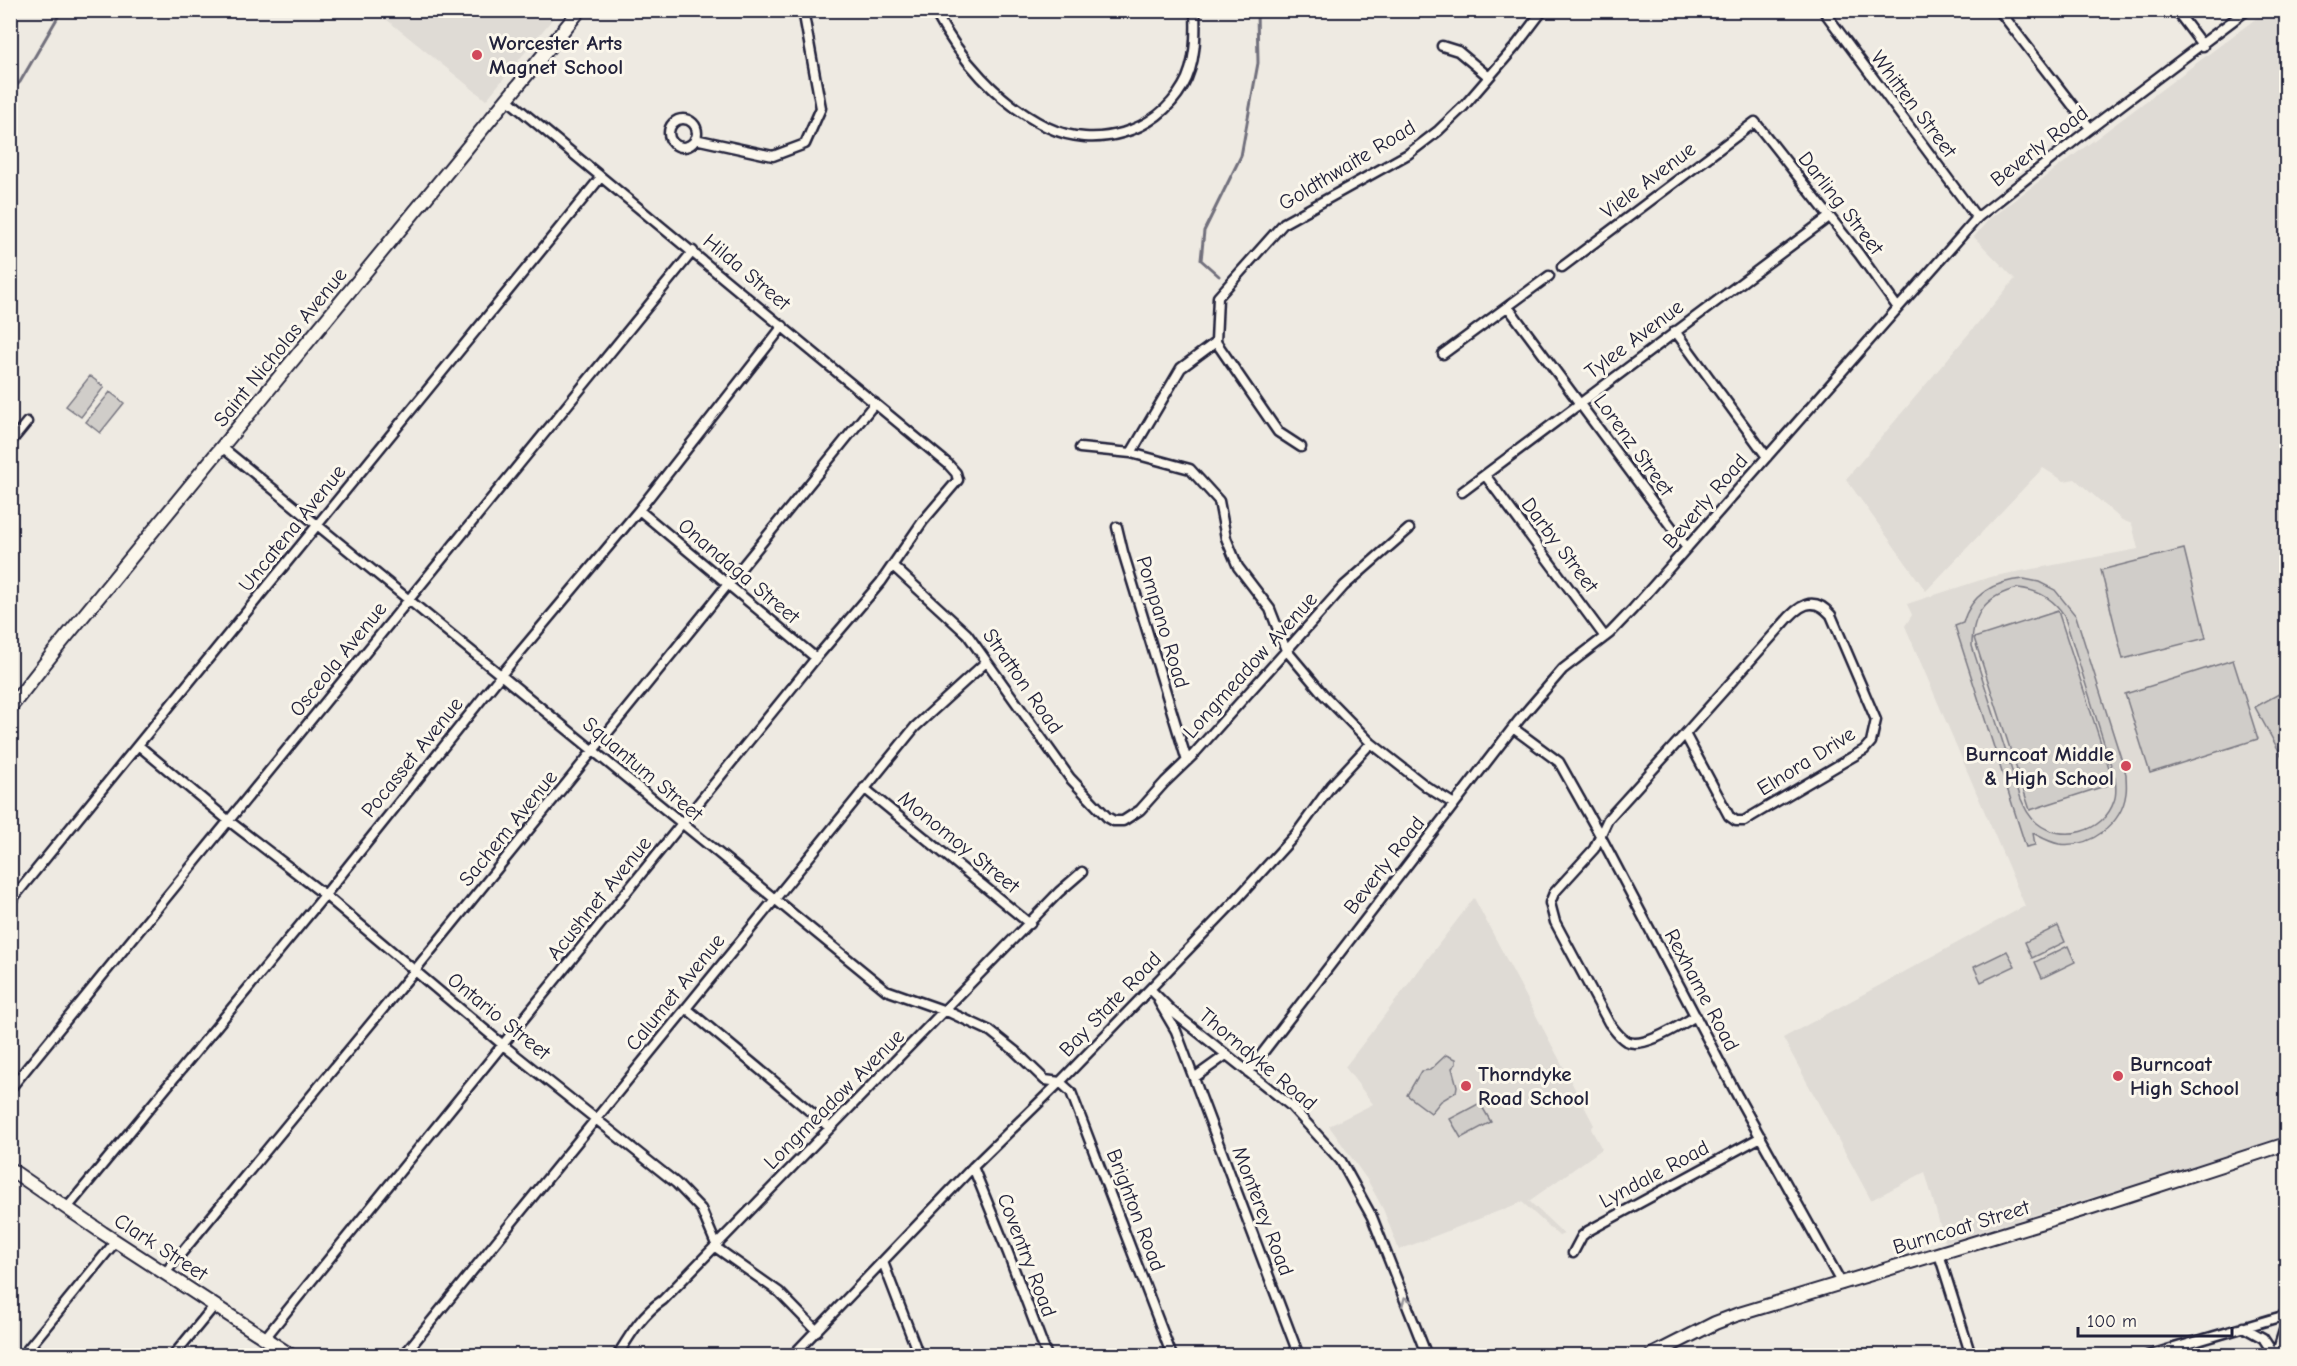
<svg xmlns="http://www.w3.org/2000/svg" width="2297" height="1366" font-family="'Comic Neue',sans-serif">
	<rect width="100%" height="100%" fill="#eeeae2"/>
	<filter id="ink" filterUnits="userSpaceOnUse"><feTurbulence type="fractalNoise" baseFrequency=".0167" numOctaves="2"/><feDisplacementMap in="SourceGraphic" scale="12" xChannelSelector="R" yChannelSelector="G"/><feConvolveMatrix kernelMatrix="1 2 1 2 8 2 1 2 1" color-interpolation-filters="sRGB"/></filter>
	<g filter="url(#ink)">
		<!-- built -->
		<path fill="#dfdbd5" d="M376 11H559L486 100Z
			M2266 11H2286V1135L2212 1161 1945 1242 1925 1172 1871 1200 1783 1038 2025 906 1905 626 1912 615 1907 604 1990 577 2138 549 2132 524 2122 520 2075 479 2064 481 2043 468 1926 591 1846 479 2015 279 1974 237 1989 219Z
			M1474 898 1594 1125 1591 1129 1602 1149 1529 1201 1564 1234 1559 1236 1522 1202 1399 1250 1383 1209 1368 1181 1329 1126 1373 1104 1345 1067Z"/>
		<!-- green -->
		<path fill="#d0cdc9" stroke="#797882" stroke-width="1.5" fill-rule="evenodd" d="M90 376 104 387 81 417 66 406Z
			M110 392 124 403 100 433 86 422Z
			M2184 549 2206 638 2123 659 2101 570Z
			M2024 579 2039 582 2055 590 2076 616 2126 774C2126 780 2127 787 2126 793 2122 825 2090 848 2059 844 2049 842 2041 837 2033 833L2035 845 2026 847 1955 626 1963 623C1971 594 1995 581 2024 579ZM2018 588C2038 590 2053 598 2064 615L2115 778C2116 786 2117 794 2114 801 2104 833 2061 843 2037 823 2029 817 2025 808 2021 799L1972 646C1972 613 1986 596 2018 588Z
			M2058 611 2114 783 2030 810 1974 638Z
			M2233 660 2258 739 2150 773 2125 694Z
			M2286 690V759L2284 760 2255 707Z
			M2058 926 2065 942 2032 958 2025 942Z
			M2068 946 2075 962 2042 978 2035 962Z
			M2007 951 2015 966 1981 982 1974 967Z
			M1446 1055 1456 1059V1064L1452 1068 1457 1086 1456 1092 1441 1101 1431 1113 1407 1095 1421 1071 1430 1070Z
			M1480 1103 1491 1122 1461 1138 1450 1119Z"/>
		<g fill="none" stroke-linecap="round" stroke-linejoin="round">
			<!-- stream -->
			<path stroke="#716f7c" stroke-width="3" d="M10 92 20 82 62 10
				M1219 276 1201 260 1204 231 1241 156 1258 63 1257 10"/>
			<defs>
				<path id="street" d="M934 10C959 58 998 103 1047 127 1095 150 1156 133 1183 86 1196 64 1196 35 1195 10
					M1823 10 1977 218
					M1999 10 2090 128
					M2176 10 2203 46
					M1442 46 1458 51 1489 77
					M669 133a14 14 0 1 1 28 0a14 14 0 1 1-28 0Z
					M695 139 773 156 805 144 821 108 803 10
					M1562 267 1755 122 1859 254 1898 308
					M1508 307 1687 548
					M1675 331 1767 457
					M1216 342 1278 432 1301 447
					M1443 354 1549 276
					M10 443 27 422
					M223 448 886 990 951 1013 990 1031 1015 1051 1045 1080 1060 1082 1071 1092 1172 1356
					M1080 448 1131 453 1190 469 1219 501 1226 538 1238 567 1270 609 1286 650 1323 694 1371 743
					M1131 453 1181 368 1216 342 1218 297 1284 223 1408 154 1438 131 1464 106 1515 47 1543 10
					M1485 475 1605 637
					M1462 492 1829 217
					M639 510 816 658
					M1117 527 1123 552 1187 761
					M893 566 967 634 1070 778 1107 817 1114 821H1123L1140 810 1165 782 1193 755 1344 586 1409 529
					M1513 728 1559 762 1600 835 1738 1097 1842 1284
					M1685 734 1729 816 1736 821H1744L1752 816 1864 750 1871 742 1876 720 1831 615C1813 594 1798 606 1783 624L1685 734 1608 819 1594 849 1554 893 1550 903 1555 922 1609 1023C1614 1029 1619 1037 1626 1041 1643 1050 1680 1025 1696 1016
					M138 745 229 821 325 895 503 1045 676 1183 701 1209 718 1249 779 1292 817 1331
					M864 788 1030 924
					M10 902 601 177
					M1150 989 1174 1013 1291 1106 1341 1161 1372 1217 1427 1356
					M1159 1002 1176 1031 1299 1356
					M686 1008 830 1128
					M1248 1072 1519 720 1563 669 1610 633 1633 609 1978 217 2083 134 2247 10
					M1194 1078 1226 1055
					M10 1089 693 251
					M973 1167 1008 1253 1047 1356
					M67 1208 325 895 501 675 639 510 783 326
					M1573 1253 1582 1236 1588 1231 1761 1137
					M1939 1254 1971 1356
					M883 1262 919 1356
					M165 1273 415 970 875 403
					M2243 1327 2263 1338 2275 1356
					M265 1338 816 658 881 582 923 521 958 480 956 473 948 464 507 99
					M22 1356 116 1241
					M173 1356 215 1305
					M403 1356 915 727 986 662
					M617 1356C630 1335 642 1314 663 1300L1059 892 1082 872
					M792 1356 973 1167 1060 1082 1235 901 1296 834 1331 786 1371 743 1427 787 1454 804
					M2147 1356 2286 1315
					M2276 1356 2286 1324"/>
				<path id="secondary" d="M10 708 57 648 580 10
					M10 1169 103 1233 292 1356
					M1650 1356 1715 1323 1736 1315 2092 1207 2286 1144"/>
			</defs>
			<!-- street casing -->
			<use href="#street" stroke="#22223b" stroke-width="13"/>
			<!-- secondary casing -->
			<use href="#secondary" stroke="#22223b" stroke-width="16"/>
			<!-- street -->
			<use href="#street" stroke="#fbf7ec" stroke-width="8"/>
			<!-- secondary -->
			<use href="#secondary" stroke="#fbf7ec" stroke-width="12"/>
		</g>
		<!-- one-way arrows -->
		<defs><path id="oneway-chevron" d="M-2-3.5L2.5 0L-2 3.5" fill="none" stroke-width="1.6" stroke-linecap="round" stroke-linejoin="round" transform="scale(1.5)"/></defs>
		<use stroke="#99979c" href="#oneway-chevron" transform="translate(1406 1301) rotate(-112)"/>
	</g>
	<!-- markers -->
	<g fill="#d1495b" stroke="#fbf7ec" stroke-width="2">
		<circle cx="477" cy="55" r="6"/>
		<circle cx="2126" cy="766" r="6"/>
		<circle cx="2118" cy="1076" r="6"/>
		<circle cx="1466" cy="1086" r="6"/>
	</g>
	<g text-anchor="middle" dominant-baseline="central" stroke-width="6" stroke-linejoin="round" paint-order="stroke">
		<!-- poi labels -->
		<g font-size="21" font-weight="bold" fill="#22223b" stroke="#fbf7ec" text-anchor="start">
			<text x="489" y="43">Worcester Arts<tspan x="489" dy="24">Magnet School</tspan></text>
			<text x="2114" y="754" text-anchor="end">Burncoat Middle<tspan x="2114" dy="24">&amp; High School</tspan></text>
			<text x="2130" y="1064">Burncoat<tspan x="2130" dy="24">High School</tspan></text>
			<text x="1478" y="1074">Thorndyke<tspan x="1478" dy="24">Road School</tspan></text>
		</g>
		<!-- street labels -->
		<g font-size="21" fill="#22223b" stroke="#fbf7ec">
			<text transform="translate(1914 104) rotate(53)">Whitten Street</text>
			<text transform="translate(2039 146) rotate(-38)">Beverly Road</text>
			<text transform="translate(1347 165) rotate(-31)">Goldthwaite Road</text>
			<text transform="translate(1648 180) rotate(-37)">Viele Avenue</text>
			<text transform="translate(1841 203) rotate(52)">Darling Street</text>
			<text transform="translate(747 272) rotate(40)">Hilda Street</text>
			<text transform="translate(1634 339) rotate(-37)">Tylee Avenue</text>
			<text transform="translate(280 347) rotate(-51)">Saint Nicholas Avenue</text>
			<text transform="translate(1634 445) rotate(54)">Lorenz Street</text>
			<text transform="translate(1705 501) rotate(-49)">Beverly Road</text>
			<text transform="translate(292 528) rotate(-51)">Uncatena Avenue</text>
			<text transform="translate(1560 545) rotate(53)">Darby Street</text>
			<text transform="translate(739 571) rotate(40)">Onandaga Street</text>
			<text transform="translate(1163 622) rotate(73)">Pompano Road</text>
			<text transform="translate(338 659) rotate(-51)">Osceola Avenue</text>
			<text transform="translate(1250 665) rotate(-48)">Longmeadow Avenue</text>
			<text transform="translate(1023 681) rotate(55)">Stratton Road</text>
			<text transform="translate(412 757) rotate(-51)">Pocasset Avenue</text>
			<text transform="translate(1806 761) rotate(-32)">Elnora Drive</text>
			<text transform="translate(643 769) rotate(40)">Squantum Street</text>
			<text transform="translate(508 828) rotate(-51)">Sachem Avenue</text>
			<text transform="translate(959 842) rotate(39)">Monomoy Street</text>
			<text transform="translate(1384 865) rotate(-52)">Beverly Road</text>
			<text transform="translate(599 898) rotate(-51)">Acushnet Avenue</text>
			<text transform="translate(1702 990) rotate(62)">Rexhame Road</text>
			<text transform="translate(675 992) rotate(-51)">Calumet Avenue</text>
			<text transform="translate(1110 1004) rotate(-46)">Bay State Road</text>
			<text transform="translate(499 1016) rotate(39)">Ontario Street</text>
			<text transform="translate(1258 1059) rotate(40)">Thorndyke Road</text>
			<text transform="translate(834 1099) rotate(-45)">Longmeadow Avenue</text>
			<text transform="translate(1654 1174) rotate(-28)">Lyndale Road</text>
			<text transform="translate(1136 1210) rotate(69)">Brighton Road</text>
			<text transform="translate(1263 1211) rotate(69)">Monterey Road</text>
			<text transform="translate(1961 1227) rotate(-17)">Burncoat Street</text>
			<text transform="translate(161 1247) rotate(33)">Clark Street</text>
			<text transform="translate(1027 1255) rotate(69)">Coventry Road</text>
		</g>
	</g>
	<!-- margin -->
	<rect width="2297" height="1366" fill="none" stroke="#fbf7ec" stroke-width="36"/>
	<rect x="18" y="18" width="2261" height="1330" fill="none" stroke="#22223b" stroke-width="2" filter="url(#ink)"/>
	<!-- scale -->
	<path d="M2078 1327v9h154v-9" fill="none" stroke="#22223b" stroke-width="3"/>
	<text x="2087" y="1327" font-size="18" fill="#22223b" stroke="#fbf7ec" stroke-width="4.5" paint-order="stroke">100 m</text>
</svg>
